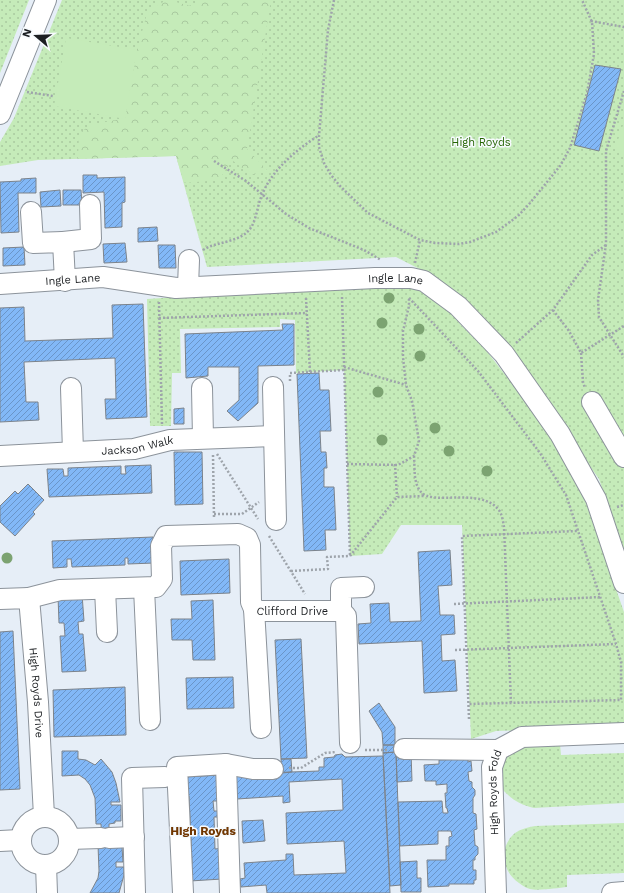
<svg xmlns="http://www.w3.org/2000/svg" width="624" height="893" font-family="'Work Sans',sans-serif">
	<defs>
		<pattern id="green-dots" width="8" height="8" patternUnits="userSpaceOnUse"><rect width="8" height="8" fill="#c5ebb9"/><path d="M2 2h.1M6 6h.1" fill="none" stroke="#a9c99f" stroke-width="1.8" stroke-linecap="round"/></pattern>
		<pattern id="forest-crowns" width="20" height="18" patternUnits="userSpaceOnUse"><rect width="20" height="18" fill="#c5ebb9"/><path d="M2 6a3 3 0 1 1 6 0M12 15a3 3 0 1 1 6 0" fill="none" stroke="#a9c99f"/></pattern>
		<pattern id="building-hatch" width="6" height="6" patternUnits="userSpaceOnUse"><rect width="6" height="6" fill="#82b8f7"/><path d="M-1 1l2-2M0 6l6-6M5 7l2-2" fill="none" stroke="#6a95c8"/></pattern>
	</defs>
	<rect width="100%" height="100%" fill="#e6eef7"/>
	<!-- green -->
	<path fill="url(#green-dots)" d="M0 0H29L0 73Z
		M62 0H624V552L599 479 499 339 439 279 396 257 207 267 176 156 38 160 0 166V142L14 118Z
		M397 283 417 288 439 300 462 326 485 349 517 390 555 443 585 500 624 612V727L496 731 471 739 462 525H401L382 554 350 556 344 370 296 373 295 320 280 319V327L180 329 181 373H172L171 426H150L147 299Z
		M560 744 561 755 624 753V803L534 808C520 805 511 799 502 789L501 762 507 756 521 746Z
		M624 823V873L567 875V887C558 888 538 891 530 889 526 888 522 885 519 883 502 872 498 847 515 833 521 829 528 827 535 826Z"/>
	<!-- forest -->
	<path fill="url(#forest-crowns)" d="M167 0 196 7 198 0H271L247 149 268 171 251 175 232 160 219 180 184 183 176 156 78 159 79 133 91 125 125 118 137 50 148 10Z"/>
	<!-- pitch -->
	<path fill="#c5ebb9" d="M66 38 137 50 125 119 54 106Z
		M624 122V152L615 149Z"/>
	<!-- building -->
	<path fill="url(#building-hatch)" stroke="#7c838b" d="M595 65 621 69 599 151 574 145Z
		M83 175H97V178L125 177V202L122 203V227L105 228 104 192 83 193Z
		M36 178V193H18L19 232 1 233 0 182 21 181V179Z
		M60 190 61 206 41 207 40 192Z
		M63 190H81L82 205H63Z
		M157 227 158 241 138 242V228Z
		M125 243 127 262 104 263 103 244Z
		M158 245H175L176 268H159Z
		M24 247 25 265 3 266V248Z
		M143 304 147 417 106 419 105 399H116L115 358 24 362 26 402H38L39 420 0 422V308L24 307 25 341 113 338 112 305Z
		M282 324H294V365L258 366V403L238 421 227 411 239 400V367H208V376L186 378 185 334 283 330Z
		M319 373 320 390H329L331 431H320L321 452H326L327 468H324V487H334L336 530H325L326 550 304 551 297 374Z
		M184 408V424H174V409Z
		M174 452H202L203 504 175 505Z
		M151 465 152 493 49 497 47 469H63L64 476H68V468L121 466V474H126L125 466Z
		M28 484 44 500 33 512 35 514 15 536 0 522V506L15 491 18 494Z
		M153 537 154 563 128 564V558H125V565L72 567 71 559H67V567L53 568 52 541Z
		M450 550 452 585 438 586 440 615H454L455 634 441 635 442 661 455 660 457 691 424 693 422 641 359 644 358 624 371 623 370 604 389 603 390 622 421 621 418 552Z
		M229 559 230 593 181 595 180 561Z
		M82 594 84 621 78 622 79 634H83L86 671 62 672 60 636H65L64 623H59L58 596Z
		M213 600 215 660H193L192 640H172L171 619H192L191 601Z
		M13 631 20 789 0 790V632Z
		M301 639 307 758 281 759 275 640Z
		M233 677 234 708 187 709 186 678Z
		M125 687 126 735 54 737 53 690Z
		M379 703 395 727V745H383L382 732 369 711Z
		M383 745H395L396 752 383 753Z
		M62 751H78V759L86 760 95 765 101 759 112 772 116 783 120 802H111V805H121V821H115V823L109 824V838L122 847 123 862H116V867H124V875L119 893H90L98 878 99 871 98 845H102L101 824H96L95 798 90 785 85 779 79 775 62 776Z
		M396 752H411L412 781 397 782Z
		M396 752 401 885 390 886 383 753Z
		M342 754 345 757 383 756 390 893H267L266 885 241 887 240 879 245 878 244 863 286 860V854H293L294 875 346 873 344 841 287 844 286 813 343 810 342 779 289 782 290 802 283 803V796L237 799 236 774 319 771V767H324V758L334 757 335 755Z
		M281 759H291L292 772 282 773Z
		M468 759V762L471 761 472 771 468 772 469 781 472 782V787L475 790V795L473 798V813L476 814 477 829 474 830 475 845 478 847V854L475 857V860H473V870H476V880H474V884H449V886L428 887 427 860H446V846H449V837L452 836 451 831H438V844L400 846 398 802 442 801 443 813H448L447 808H446L445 793H447V784L436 785V781H425L424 765 439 764V760Z
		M221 775 222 801H213L214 811H220V817H214L215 849 224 848 222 879 190 881 192 862 189 796H186L185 777Z
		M263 820 265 841 243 843 242 821Z
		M417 861V878H421V892H401L400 862Z"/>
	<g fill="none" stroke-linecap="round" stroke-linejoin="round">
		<defs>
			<g id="minor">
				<path d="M0 114 46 0"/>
				<path d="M31 212 33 243 63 242 65 281"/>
				<path d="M63 242 91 239 90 205"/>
				<path id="s1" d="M0 284 103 277 176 288 375 278H411L424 281 458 306 504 354 560 434 596 499 624 583"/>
				<path d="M188 287 189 260"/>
				<path d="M273 387 276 520"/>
				<path d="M71 388 73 452"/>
				<path d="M202 388 203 438"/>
				<path d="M592 402 624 457"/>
				<path id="s2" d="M0 456 134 449 170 440 274 436"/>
				<path d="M144 588 150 720"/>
				<path d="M105 589 107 632"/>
				<path id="s3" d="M29 598 60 590 156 587 162 579 161 546 166 536 238 534 247 538 250 545 251 602 254 609 261 611H341L346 616 350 743"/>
				<path id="s4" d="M0 599 29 598 38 702 44 816"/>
				<path d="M254 609 261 728"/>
				<path d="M341 611V588L364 587"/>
				<path d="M404 749 498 750"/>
				<path d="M226 764 230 893"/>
				<circle cx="45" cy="841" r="24"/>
				<path d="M109 838 134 837"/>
				<path d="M69 839 101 838"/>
				<path d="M0 841 20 840"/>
				<path d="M46 865 47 893"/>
				<path d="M135 893 132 778 165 777"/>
				<path d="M183 893 177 767 226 764 253 769H273"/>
				<path id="s5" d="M496 893 492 767 498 750 522 737 624 733"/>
				<path d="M612 893 624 892"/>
			</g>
		</defs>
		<!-- minor casing -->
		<use href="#minor" stroke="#8c939b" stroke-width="22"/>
		<!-- path -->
		<path stroke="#9ea4ab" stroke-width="2.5" stroke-dasharray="2 2" stroke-linecap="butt" d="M334 0 328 30 319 136V147L324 163 331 175 340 186 368 213 420 240 435 243 459 244 470 242 496 232 518 216 530 203 560 166 570 148 587 93 594 54 592 22 582 0
			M591 21 624 27
			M624 91 606 151V244L598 300 599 317 624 357
			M27 92 53 96
			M214 161 246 181 286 214 309 228 364 250 381 260
			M203 250C217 241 239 243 250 229 257 219 257 206 262 195 271 171 297 149 318 136
			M415 263 420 240
			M342 297 350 556
			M306 298 310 372
			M409 298 478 371 540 453 566 495 616 644 621 662V700L469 704
			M159 302 162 425
			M553 310 569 331 581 353 624 326
			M159 318 307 313
			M516 343 553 310 592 255 606 245
			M581 353 583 382 585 388
			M344 367 406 385
			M290 381V373L344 370
			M217 454 258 519
			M213 455 214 518
			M414 456C415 468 413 483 421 492 432 506 479 487 498 509 502 513 503 521 504 527L511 704
			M347 464 398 465 414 456 419 441 412 401 406 385 403 357V331L409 306V299
			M395 464 397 497
			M617 507 624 505
			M214 514H242L259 502
			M269 536 305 594
			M350 556 397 497 425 496
			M291 571 328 569 327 557 350 556
			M454 604 601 597
			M455 650 616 644
			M469 719 462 536 577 531
			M365 750H388
			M289 768H301L325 753 336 752"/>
		<!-- minor -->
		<use href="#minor" stroke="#fff" stroke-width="20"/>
	</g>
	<!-- trees -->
	<g fill="#7ca371">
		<circle cx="389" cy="298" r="5.5"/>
		<circle cx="382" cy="323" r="5.5"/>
		<circle cx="419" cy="329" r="5.5"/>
		<circle cx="420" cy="356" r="5.5"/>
		<circle cx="378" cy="392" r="5.5"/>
		<circle cx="435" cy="428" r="5.5"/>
		<circle cx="382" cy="440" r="5.5"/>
		<circle cx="449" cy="451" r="5.5"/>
		<circle cx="487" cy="471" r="5.5"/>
		<circle cx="7" cy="558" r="5.5"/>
	</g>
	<g text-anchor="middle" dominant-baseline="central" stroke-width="3" stroke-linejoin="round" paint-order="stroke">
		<!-- park labels -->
		<g font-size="11" fill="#256503" stroke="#f7fbfe">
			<text x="481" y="142">High Royds</text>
		</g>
		<!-- street labels -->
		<g font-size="11" fill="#1c1f22" stroke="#f7fbfe">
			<text stroke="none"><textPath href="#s1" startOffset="73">Ingle Lane</textPath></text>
			<text stroke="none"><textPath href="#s1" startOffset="397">Ingle Lane</textPath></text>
			<text stroke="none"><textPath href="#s2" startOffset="138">Jackson Walk</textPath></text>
			<text stroke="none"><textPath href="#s3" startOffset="375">Clifford Drive</textPath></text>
			<text stroke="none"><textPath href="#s4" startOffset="124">High Royds Drive</textPath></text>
			<text stroke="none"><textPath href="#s5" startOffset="101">High Royds Fold</textPath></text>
		</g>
		<!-- neighbourhood labels -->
		<g font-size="12" font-weight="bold" fill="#703600" stroke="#f7fbfe">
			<text x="203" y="831">High Royds</text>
		</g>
	</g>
	<!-- north arrow -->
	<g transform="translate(36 36) rotate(289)" stroke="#f7fbfe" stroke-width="3" paint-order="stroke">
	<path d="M0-3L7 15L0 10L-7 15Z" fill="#1c1f22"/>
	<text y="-6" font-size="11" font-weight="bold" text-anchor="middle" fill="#1c1f22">N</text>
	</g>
</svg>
